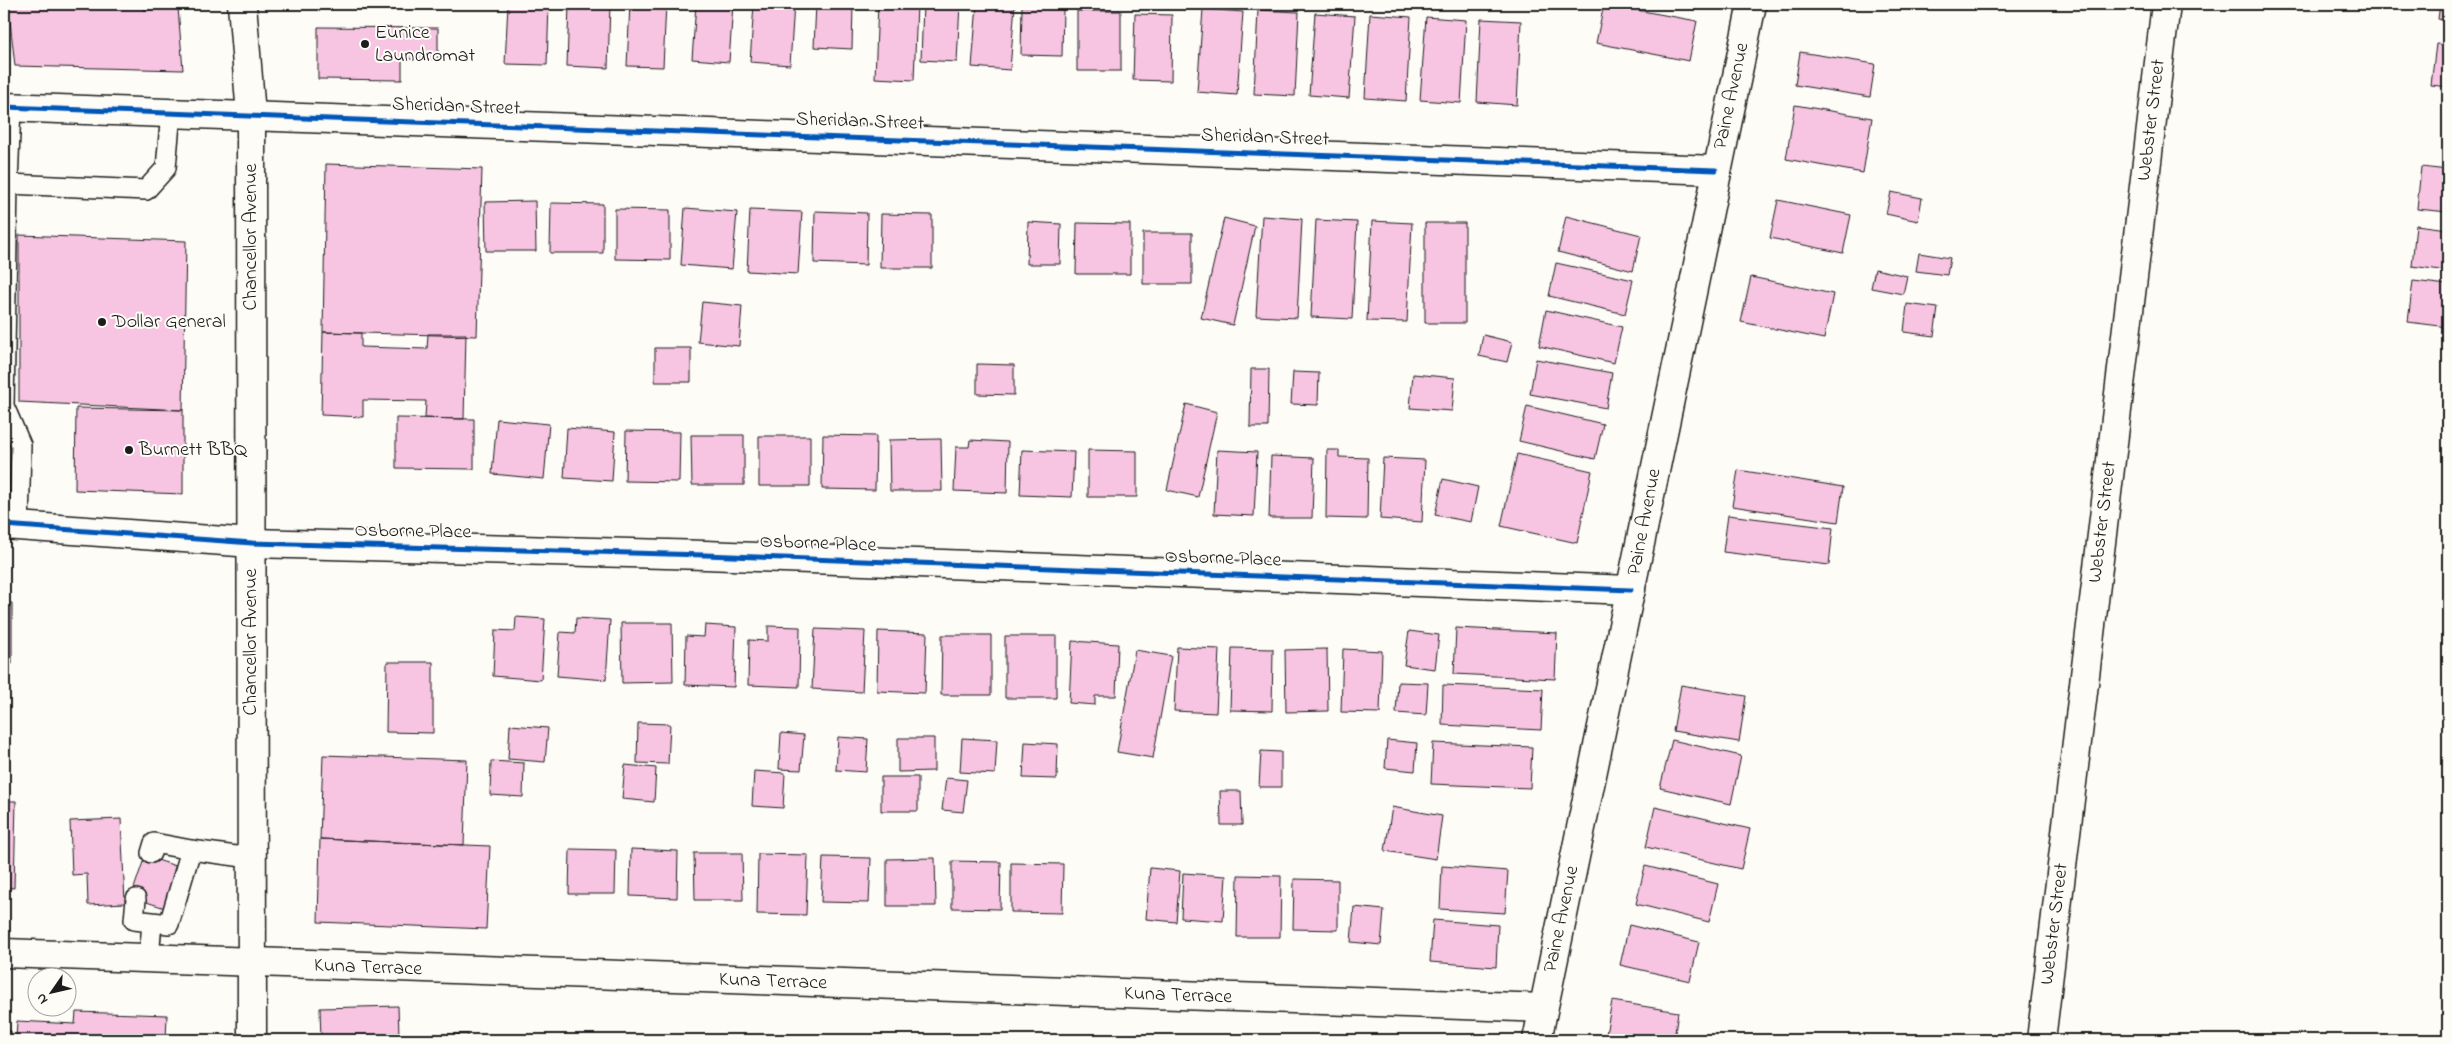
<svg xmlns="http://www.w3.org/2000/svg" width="2452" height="1044" font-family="'Indie Flower',sans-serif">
	<rect width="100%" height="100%" fill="#fdfcf7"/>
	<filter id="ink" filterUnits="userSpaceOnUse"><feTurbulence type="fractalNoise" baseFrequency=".02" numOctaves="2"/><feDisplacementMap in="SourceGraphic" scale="10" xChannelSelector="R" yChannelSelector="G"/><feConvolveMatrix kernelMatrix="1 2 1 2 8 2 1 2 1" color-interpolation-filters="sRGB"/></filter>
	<g filter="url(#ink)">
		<!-- building -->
		<path fill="#f7c4e2" stroke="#1c1c1c" d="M8 4H143L144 10 178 8 183 70 15 66Z
			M508 4H549L547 65 505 64Z
			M569 4H610L608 68 567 66Z
			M630 4H666L663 67 627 66Z
			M696 4H733L729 62 692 59Z
			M754 4H794L790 65 750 62Z
			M816 4H853L852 49 814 47Z
			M878 4H917L914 80 875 78Z
			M923 4H960L957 62 921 60Z
			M977 4H1015L1010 70 972 67Z
			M1604 4 1697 21 1689 61 1596 43Z
			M2440 4H2448V21L2438 19Z
			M1022 6 1063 8 1062 56 1021 55Z
			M1203 9 1243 12 1237 95 1197 92Z
			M1258 10 1299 12 1295 96 1254 94Z
			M1077 11H1121V71H1077Z
			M1315 13 1355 16 1349 98 1309 95Z
			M1135 14 1172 15 1171 81 1133 80Z
			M1370 14 1411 17 1406 101 1365 98Z
			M1426 17 1466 20 1461 103 1420 100Z
			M1481 19 1521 21 1517 105 1477 102Z
			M318 27 438 28V59H402V80L318 79Z
			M2436 44 2448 45V87L2431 85Z
			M1800 52 1875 64 1870 97 1795 85Z
			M1795 105 1872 118 1863 173 1786 159Z
			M326 164 482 169 477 336 323 332Z
			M2421 167 2448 170V212L2417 209Z
			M1891 192 1922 198 1918 221 1886 214Z
			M1778 200 1851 215 1843 253 1770 238Z
			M535 201 536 251H486L485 202Z
			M551 203 603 204V253H550Z
			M685 208 737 212 732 269 681 265Z
			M615 209 670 210V260L615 259Z
			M750 210 802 212 798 274 747 271Z
			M815 211 867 213 866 265 814 263Z
			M881 214 932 215V268H880Z
			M1262 216 1302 219 1297 318 1256 316Z
			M1566 216 1641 235 1633 271 1558 252Z
			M1224 218 1255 226 1233 325 1201 318Z
			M1316 220 1357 222 1352 319 1311 317Z
			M1372 221 1412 223 1407 322 1367 321Z
			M1028 222 1061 224 1060 264H1027Z
			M1077 223 1130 224V274H1076Z
			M1425 223H1465V323H1425Z
			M2416 225 2448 229V271L2412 266Z
			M1143 233H1192V284H1143Z
			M19 235 186 241 183 410 19 402Z
			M1919 253 1950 258 1947 275 1916 271Z
			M1556 263 1633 280 1625 314 1549 296Z
			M1875 269 1907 276 1903 294 1871 288Z
			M1751 277 1833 294 1824 339 1741 322Z
			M2413 281 2448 285V327L2408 322Z
			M702 302 742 306 739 346 698 342Z
			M1907 304 1938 308 1934 336 1904 332Z
			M1546 310 1622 327 1614 363 1539 346Z
			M323 332 361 333V347L427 349 428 334H466L464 419 425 418 426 401 363 400V417L321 415Z
			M1483 335 1512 342 1507 362 1479 356Z
			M655 348H691V382H655Z
			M1536 359 1612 373 1606 408 1530 394Z
			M977 364 1014 365V395L977 394Z
			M1251 369H1269L1268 427H1250Z
			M1293 372 1319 373 1318 405 1291 404Z
			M1413 374 1455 378 1452 411 1410 408Z
			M1186 404 1217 412 1198 497 1167 490Z
			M1527 406 1603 424 1595 459 1519 441Z
			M76 408 183 410V494L75 490Z
			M396 418 474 419V469L396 468Z
			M497 419 549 424 544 479 492 474Z
			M567 428 615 432 612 481 564 478Z
			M626 431 680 432 679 482 625 481Z
			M691 435H744V485H692Z
			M823 435 876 436 875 490 822 489Z
			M759 436H810V486H759Z
			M941 439 942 491H890L889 440Z
			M970 440 1008 442 1007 493 954 491 956 447H969Z
			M1022 450 1074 452 1072 497 1020 495Z
			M1088 450 1137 451V497H1088Z
			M1217 450 1257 452 1254 516 1214 514Z
			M1327 450H1339V457L1368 458 1367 519 1326 518Z
			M1517 454 1592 471 1577 543 1501 526Z
			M1271 456 1314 458 1312 518H1269Z
			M1383 458 1425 460 1422 522 1380 519Z
			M1738 470 1843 487 1838 522 1732 506Z
			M1443 479 1478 487 1471 522 1435 515Z
			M1728 515 1833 528 1829 565 1723 552Z
			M4 603H12V664H4Z
			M516 617 545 619 541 680 493 676 495 630 515 631Z
			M576 618 610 620 606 680 557 676 560 632 575 633Z
			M621 623H672L673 682 622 683Z
			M705 625 736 627 734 687 685 685 686 636 704 637Z
			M768 626 800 627 799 687 748 685 749 640 768 641Z
			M1456 628 1557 633 1555 679 1454 674Z
			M815 629 865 631 862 692 812 689Z
			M878 631 927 633 925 693 877 691Z
			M1409 631 1439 635 1435 669 1404 665Z
			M942 635H991V695H941Z
			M1005 636H1056V698H1005Z
			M1072 641 1118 644 1116 696H1095V705L1069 703Z
			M1177 647 1219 649 1216 713 1174 711Z
			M1232 648 1273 649 1272 711 1230 710Z
			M1327 649 1328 711 1286 712 1285 650Z
			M1343 649 1382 651 1380 713 1341 712Z
			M1135 650 1171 656 1153 758 1117 752Z
			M387 662H433V733L386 732Z
			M1398 682 1428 683 1426 715 1396 713Z
			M1443 685 1543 689 1541 730 1442 725Z
			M1681 685 1746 696 1739 742 1673 731Z
			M638 723 670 724 668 764 637 763Z
			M510 725 548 728 545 762 508 759Z
			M781 733 804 735 801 770 779 769Z
			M838 737 868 739 866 772 836 770Z
			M898 738H934V771L898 772Z
			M962 738 997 740 995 774 960 772Z
			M1387 740 1417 743 1415 771 1385 768Z
			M1672 740 1741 756 1731 804 1660 788Z
			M1025 742 1058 744 1057 779 1023 778Z
			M1433 743 1532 747 1530 788 1431 784Z
			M1261 751 1281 752V787H1259Z
			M323 755 467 760 464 845 320 839Z
			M491 761 524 763 523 797 490 795Z
			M625 765 656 768 654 802 622 799Z
			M754 771 785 773 783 808 752 806Z
			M881 777H918V811H881Z
			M946 778 967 780 963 812 942 810Z
			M1220 791H1241L1242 825H1221Z
			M4 801H16L14 888 4 887Z
			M1392 807 1442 816 1436 859 1385 851Z
			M1655 807 1750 829 1741 869 1646 847Z
			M121 819 125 903 88 905 87 874 72 875 70 821Z
			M320 839 490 846 486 929 318 922Z
			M570 849 616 850 615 894H569Z
			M631 849 678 851 677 898 630 896Z
			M694 853H742L743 900H695Z
			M758 854 808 855 806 915 757 914Z
			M145 856 179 867 165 908 131 897Z
			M823 857 871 858 869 903 821 902Z
			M935 858 936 906H887V859Z
			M952 861 1001 862 1000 909 952 908Z
			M1011 863 1063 864 1062 913 1011 912Z
			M1442 866 1508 871 1505 913 1440 909Z
			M1645 866 1718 884 1709 922 1636 904Z
			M1150 868 1180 871 1176 922 1146 919Z
			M1183 873 1226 876 1223 921 1181 918Z
			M1238 875 1281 876 1280 937H1237Z
			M1294 879 1338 880V930L1293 929Z
			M1354 907 1384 910 1381 945 1351 942Z
			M1433 920 1498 925 1496 967 1430 962Z
			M1629 925 1699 942 1690 981 1620 965Z
			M1612 1001 1678 1012 1674 1040H1605Z
			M398 1006 399 1035 468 1034V1040H321L320 1008Z
			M76 1012 167 1015 166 1040H16L17 1021 75 1024Z
			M4 1030 11 1031V1040H4Z"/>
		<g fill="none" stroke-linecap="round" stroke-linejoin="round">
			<defs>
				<path id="service" d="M11 107 8 184 146 190 166 168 171 112
					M8 184 4 406 21 445 19 526
					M151 853 154 843 191 850
					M136 899 134 920 152 922
					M149 959 152 922 169 924 191 850 251 858"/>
				<path id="minor" d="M4 107 1716 170
					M4 525 252 543 705 555 1631 590
					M4 953 1543 1008
					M2041 1040 2166 4"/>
				<path id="tertiary" d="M1537 1040 1752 4"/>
				<path id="secondary" d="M242 4 251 115 252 1040"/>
			</defs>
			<!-- service casing -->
			<use href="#service" stroke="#1c1c1c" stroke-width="22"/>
			<!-- minor casing -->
			<use href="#minor" stroke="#1c1c1c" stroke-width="31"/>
			<!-- tertiary casing -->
			<use href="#tertiary" stroke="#1c1c1c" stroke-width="31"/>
			<!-- secondary casing -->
			<use href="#secondary" stroke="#1c1c1c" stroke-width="31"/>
			<!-- service -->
			<use href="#service" stroke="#fdfcf7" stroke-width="19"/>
			<!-- minor -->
			<use href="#minor" stroke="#fdfcf7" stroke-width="28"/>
			<!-- tertiary -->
			<use href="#tertiary" stroke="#fdfcf7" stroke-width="28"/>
			<!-- secondary -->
			<use href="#secondary" stroke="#fdfcf7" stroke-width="28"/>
			<defs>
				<path id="cycleway" d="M4 107 1716 170
					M4 525 252 543 705 555 1631 590"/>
			</defs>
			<!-- cycleway casing -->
			<use href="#cycleway" stroke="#fdfcf7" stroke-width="8"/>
			<!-- cycleway -->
			<use href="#cycleway" stroke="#0057b8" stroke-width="5"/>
		</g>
	</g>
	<!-- markers -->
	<g fill="#1c1c1c" stroke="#fdfcf7" stroke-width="2">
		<circle cx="365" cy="44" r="5"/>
		<circle cx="102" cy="322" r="5"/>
		<circle cx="129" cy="450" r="5"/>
	</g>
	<g text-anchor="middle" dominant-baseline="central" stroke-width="4" stroke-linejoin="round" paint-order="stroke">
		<!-- poi labels -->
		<g font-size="20" fill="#1c1c1c" stroke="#fdfcf7" text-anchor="start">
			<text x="375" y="33">Eunice<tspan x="375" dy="23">Laundromat</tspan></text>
			<text x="112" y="322">Dollar General</text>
			<text x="139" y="450">Burnett BBQ</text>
		</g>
		<!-- street labels -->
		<g font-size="20" fill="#1c1c1c" stroke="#fdfcf7">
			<text transform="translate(1732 96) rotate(-78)">Paine Avenue</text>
			<text transform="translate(456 107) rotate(2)">Sheridan Street</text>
			<text transform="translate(2152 120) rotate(-83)">Webster Street</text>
			<text transform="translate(860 122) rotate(2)">Sheridan Street</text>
			<text transform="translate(1265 138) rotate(2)">Sheridan Street</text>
			<text transform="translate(251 237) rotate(-90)">Chancellor Avenue</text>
			<text transform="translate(1645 522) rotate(-79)">Paine Avenue</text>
			<text transform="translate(2103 522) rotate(-83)">Webster Street</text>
			<text transform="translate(413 532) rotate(1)">Osborne Place</text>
			<text transform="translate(818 544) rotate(2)">Osborne Place</text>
			<text transform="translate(1223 559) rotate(2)">Osborne Place</text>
			<text transform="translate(251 642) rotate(-90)">Chancellor Avenue</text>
			<text transform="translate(1562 919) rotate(-78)">Paine Avenue</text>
			<text transform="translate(2055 924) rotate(-83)">Webster Street</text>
			<text transform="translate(368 968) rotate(2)">Kuna Terrace</text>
			<text transform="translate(773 982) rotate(2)">Kuna Terrace</text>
			<text transform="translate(1178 996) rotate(2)">Kuna Terrace</text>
		</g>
	</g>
	<!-- margin -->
	<rect width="2452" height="1044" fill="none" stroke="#fdfcf7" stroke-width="20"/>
	<rect x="10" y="10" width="2432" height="1024" fill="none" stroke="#1c1c1c" stroke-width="2" filter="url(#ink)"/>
	<!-- north arrow -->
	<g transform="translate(52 992) rotate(236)"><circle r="24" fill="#fdfcf7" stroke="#a3a29f"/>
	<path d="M0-4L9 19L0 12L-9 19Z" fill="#1c1c1c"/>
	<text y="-8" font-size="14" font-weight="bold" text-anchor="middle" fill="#1c1c1c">N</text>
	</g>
</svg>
